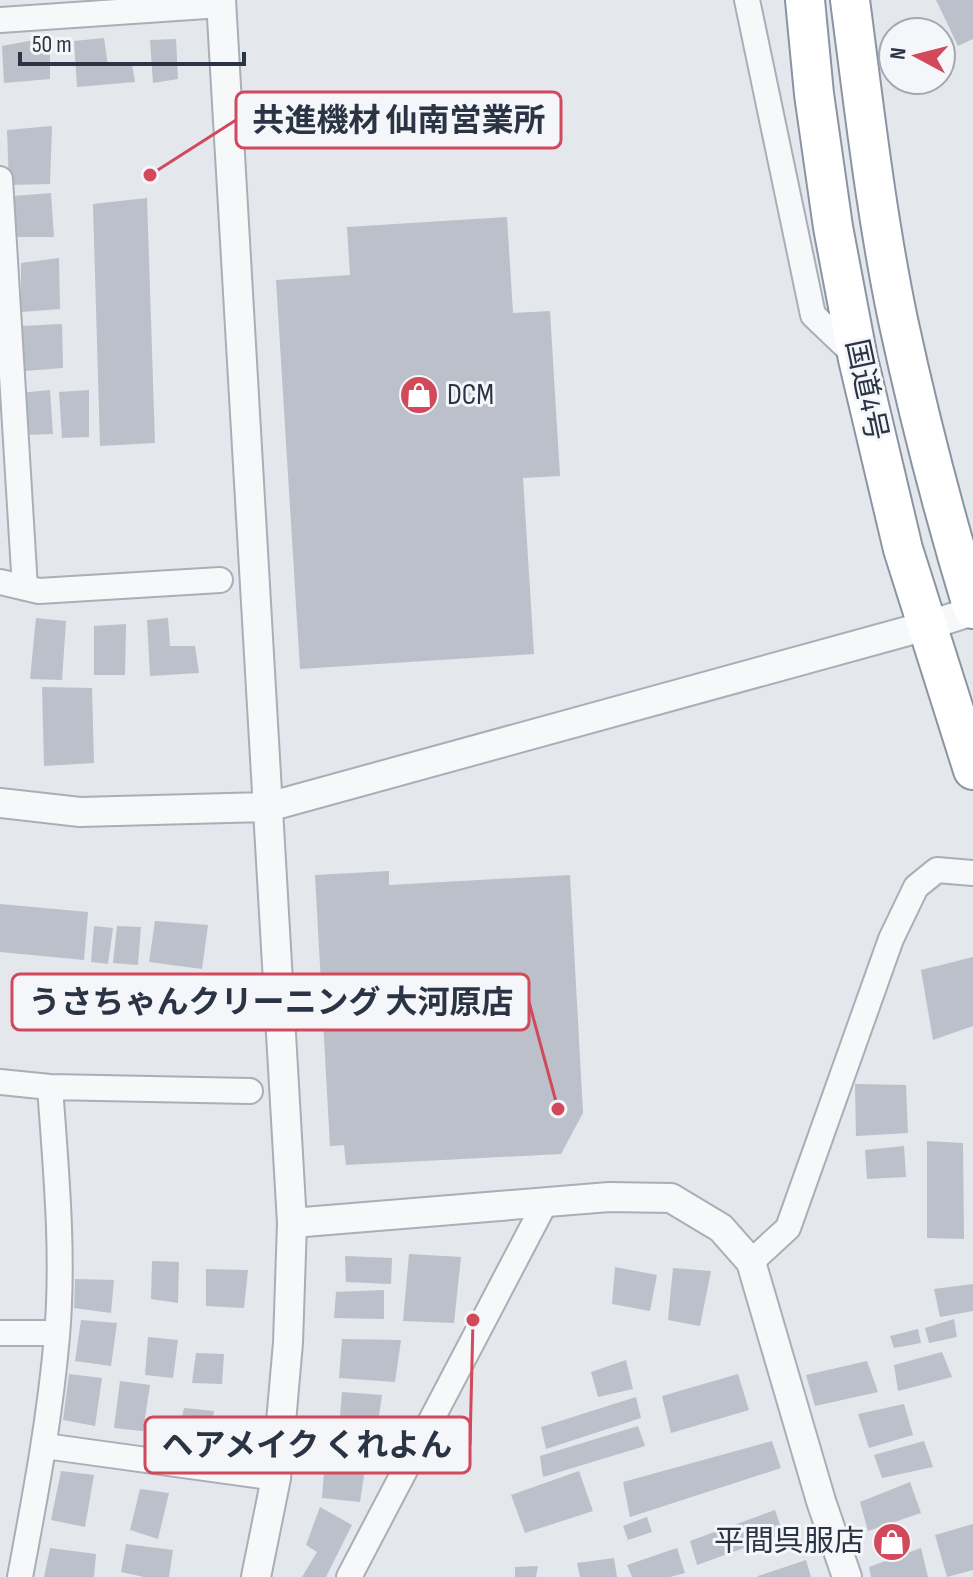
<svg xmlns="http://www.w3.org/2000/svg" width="973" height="1577" font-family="'Sofia Sans Condensed','Noto Sans JP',sans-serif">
	<rect width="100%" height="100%" fill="#e4e7ec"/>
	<!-- building -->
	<path fill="#bbc0ca" d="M936 0H973V39L958 46Z
		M50 37V79L4 83 2 46Z
		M104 38 108 66 132 64 135 82 77 87 74 41Z
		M176 39 178 79 153 83 150 40Z
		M52 126 50 184 9 185 7 130Z
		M51 193 54 237H14L13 196Z
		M147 198 155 443 100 446 93 204Z
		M507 217 513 313 550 311 560 476 523 478 534 654 300 669 276 280 350 275 347 227Z
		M59 258 60 309 21 312V263Z
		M62 324 63 368 25 371 21 326Z
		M50 390 53 434 25 435 19 393Z
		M89 390V437L62 438 59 392Z
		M36 618 66 621 62 680 30 679Z
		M168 618 170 646H195L199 673 150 676 147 620Z
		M126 624 125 675H94V626Z
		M42 687 92 688 94 763 44 766Z
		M389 871V885L570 875 583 1113 561 1154 346 1165 344 1145 330 1146 315 875Z
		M0 904 88 912 84 960 0 952Z
		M155 921 208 925 202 969 149 962Z
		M94 926 113 928 108 964 91 962Z
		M117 926 141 927 138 965 113 963Z
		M973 957V1026L933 1040 921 970Z
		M855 1084 906 1085 908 1133 856 1136Z
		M927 1141 963 1143 964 1239 927 1238Z
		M904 1146 906 1177 867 1179 865 1150Z
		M409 1254 461 1257 454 1323 403 1321Z
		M345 1256 392 1258 391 1284 346 1282Z
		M152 1261 179 1262 178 1303 151 1299Z
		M615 1267 657 1275 650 1311 612 1304Z
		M673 1268 711 1271 700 1326 668 1320Z
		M206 1269 248 1270 244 1308 206 1306Z
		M75 1279 114 1280 111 1313 74 1308Z
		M973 1284V1311L940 1317 934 1289Z
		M384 1290V1319L334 1318 336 1292Z
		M954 1319 957 1337 929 1343 925 1328Z
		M81 1320 117 1323 111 1366 75 1361Z
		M918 1329 921 1343 894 1348 890 1336Z
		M148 1337 178 1340 173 1378 145 1375Z
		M342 1339 401 1340 395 1382 339 1378Z
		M942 1352 952 1377 898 1391 894 1365Z
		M196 1353 224 1354 222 1384 192 1383Z
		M626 1360 633 1389 598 1397 591 1372Z
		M867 1361 878 1392 815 1406 806 1375Z
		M69 1374 102 1378 95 1426 63 1420Z
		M738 1374 749 1410 671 1433 662 1396Z
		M120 1381 150 1385 143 1431 114 1428Z
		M342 1392 382 1395 375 1443 338 1440Z
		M636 1397 641 1418 546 1449 541 1427Z
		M904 1404 913 1435 869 1448 858 1414Z
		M184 1408 214 1411 207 1454 163 1445 167 1418 181 1421Z
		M638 1426 645 1446 543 1477 540 1456Z
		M772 1441 781 1468 630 1517 623 1482Z
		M924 1441 933 1467 882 1478 874 1455Z
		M325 1458 366 1463 360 1502 322 1498Z
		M61 1471 94 1475 85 1527 51 1520Z
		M579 1471 593 1511 525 1533 511 1495Z
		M910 1482 921 1513 868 1531 860 1502Z
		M140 1489 169 1493 158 1539 130 1530Z
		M320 1507 352 1525 326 1577H302L317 1552 306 1545Z
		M775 1510 783 1534 697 1565 690 1541Z
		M647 1517 652 1532 628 1540 623 1526Z
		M973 1524V1570L947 1577 935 1535Z
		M126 1544 173 1550 169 1577H144L121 1572Z
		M50 1548 96 1554 94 1577H44Z
		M677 1548 685 1573 670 1577H632L627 1565Z
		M921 1548 928 1577H871L869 1567Z
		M614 1558 617 1577H580L577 1563Z
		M806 1560 811 1577H758V1576Z
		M538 1566 536 1577H515V1567Z"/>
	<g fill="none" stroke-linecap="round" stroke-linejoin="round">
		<defs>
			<path id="minor" d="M747 0 813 315 857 357
				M0 20 221 5
				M0 179 25 588
				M0 582 39 591 220 580
				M0 1082 50 1087 250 1091
				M751 1262 788 1228 891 939 916 887 937 870 973 873
				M0 1333H57
				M45 1446 276 1478
				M20 1577C35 1497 50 1418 57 1336 64 1254 56 1170 50 1087
				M349 1577 545 1203"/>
			<path id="tertiary" d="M221 0 292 1223 288 1343 276 1478 256 1577
				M0 803 80 812 268 807 926 626 973 611
				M292 1223 609 1197 671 1198 721 1228 751 1262 821 1501 847 1577"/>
			<path id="trunk" d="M805 0 814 94 833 227 858 359 903 549 973 770
				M850 0C864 107 876 214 898 320 919 417 944 514 973 609"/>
		</defs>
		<!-- minor casing -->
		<use href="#minor" stroke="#a9aeb7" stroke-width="28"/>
		<!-- tertiary casing -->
		<use href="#tertiary" stroke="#a9aeb7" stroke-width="32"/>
		<!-- trunk casing -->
		<use href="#trunk" stroke="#8b94a3" stroke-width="42"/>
		<!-- minor -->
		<use href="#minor" stroke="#f7f8fa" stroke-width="24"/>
		<!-- tertiary -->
		<use href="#tertiary" stroke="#f7f8fa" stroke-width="28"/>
		<!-- trunk -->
		<use href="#trunk" stroke="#fff" stroke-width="38"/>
	</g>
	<!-- icons -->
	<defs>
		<symbol id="shop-disc" viewBox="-11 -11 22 22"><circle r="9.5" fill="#d1495b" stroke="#f4f6f9"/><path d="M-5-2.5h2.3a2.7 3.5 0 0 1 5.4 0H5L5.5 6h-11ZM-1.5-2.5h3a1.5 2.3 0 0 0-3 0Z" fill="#fff"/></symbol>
	</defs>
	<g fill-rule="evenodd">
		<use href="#shop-disc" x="397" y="373" width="44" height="44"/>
		<use href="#shop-disc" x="870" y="1520" width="44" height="44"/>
	</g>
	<g text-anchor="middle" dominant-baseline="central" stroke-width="6" stroke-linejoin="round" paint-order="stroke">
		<!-- street labels -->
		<g font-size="30" fill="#2b3445" stroke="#f4f6f9">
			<text transform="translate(866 390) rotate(78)">国道4号</text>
		</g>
		<!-- poi labels -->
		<g font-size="30" fill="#2b3445" stroke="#f4f6f9" text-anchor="start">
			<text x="447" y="395">DCM</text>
			<text x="864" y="1542" text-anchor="end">平間呉服店</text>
		</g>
	</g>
	<!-- callouts -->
	<path fill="none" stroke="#d1495b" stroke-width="3" d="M150 175L236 120M558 1109L529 1002M473 1320L470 1445"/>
	<g fill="#d1495b" stroke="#f4f6f9" stroke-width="3">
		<circle cx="150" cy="175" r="8"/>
		<circle cx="558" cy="1109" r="8"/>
		<circle cx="473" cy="1320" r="8"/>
	</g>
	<g fill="#f4f6f9" stroke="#d1495b" stroke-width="3">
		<rect x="236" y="92" width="325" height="56" rx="8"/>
		<rect x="12" y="974" width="517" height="56" rx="8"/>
		<rect x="145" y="1417" width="325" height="56" rx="8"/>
	</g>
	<g font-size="32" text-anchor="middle" font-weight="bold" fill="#2b3445">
		<text x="399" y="131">共進機材 仙南営業所</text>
		<text x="271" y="1013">うさちゃんクリーニング 大河原店</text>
		<text x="307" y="1456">ヘアメイク くれよん</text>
	</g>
	<!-- north arrow -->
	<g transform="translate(917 56) rotate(277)"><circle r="38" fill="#f4f6f9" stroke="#a4a8b1" stroke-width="2"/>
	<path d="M0-6L14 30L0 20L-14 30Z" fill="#d1495b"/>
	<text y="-12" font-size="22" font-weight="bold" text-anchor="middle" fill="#2b3445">N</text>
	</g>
	<!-- scale -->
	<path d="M20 52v12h224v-12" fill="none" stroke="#2b3445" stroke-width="4"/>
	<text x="32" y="52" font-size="24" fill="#2b3445" stroke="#f4f6f9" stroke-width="6" paint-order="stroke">50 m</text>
</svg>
